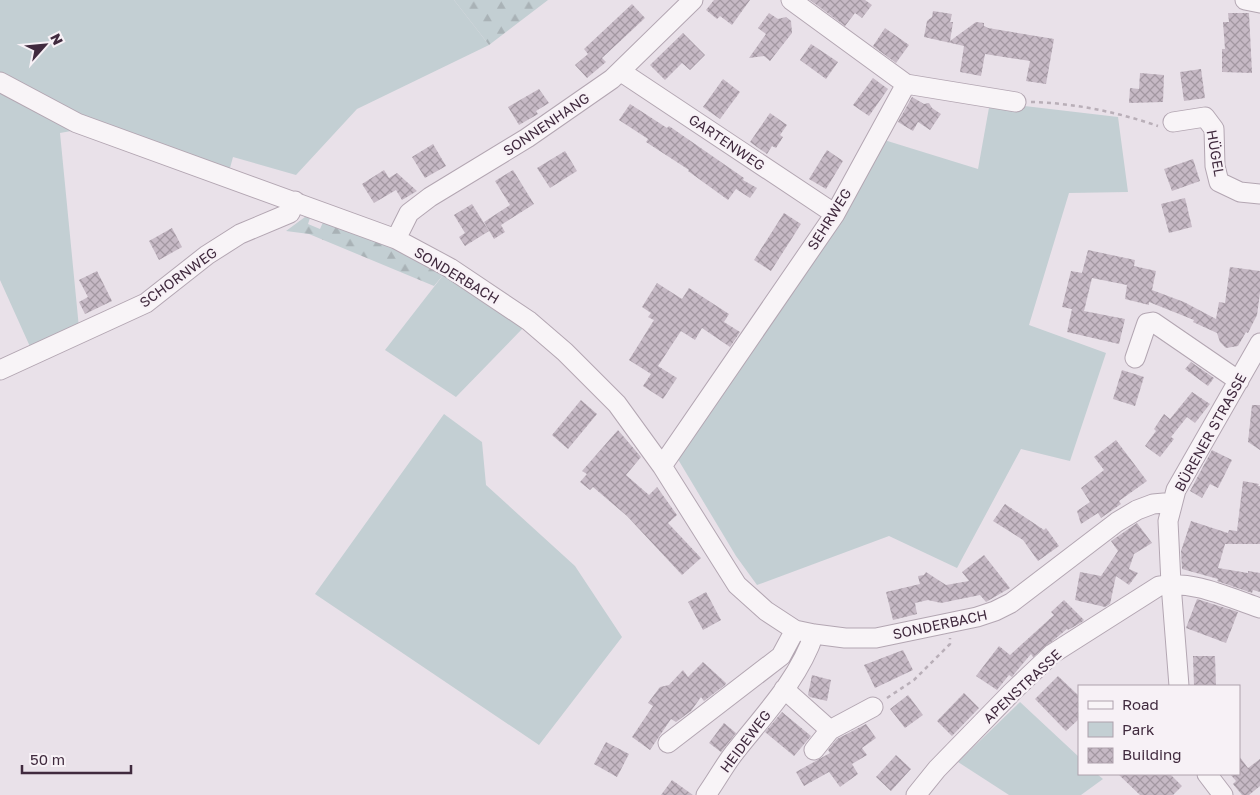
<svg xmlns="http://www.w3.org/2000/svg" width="1260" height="795" font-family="'Golos Text',sans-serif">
	<defs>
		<pattern id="forest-firs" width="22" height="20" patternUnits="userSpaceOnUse" patternTransform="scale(1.25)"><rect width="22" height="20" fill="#c3cfd3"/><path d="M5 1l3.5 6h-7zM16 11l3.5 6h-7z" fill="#a9b2b6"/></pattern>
		<pattern id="building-cross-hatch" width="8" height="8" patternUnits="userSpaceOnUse" patternTransform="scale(1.25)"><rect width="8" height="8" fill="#c6b9c5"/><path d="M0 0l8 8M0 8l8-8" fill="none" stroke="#a297a1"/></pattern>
	</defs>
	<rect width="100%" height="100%" fill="#e9e1e9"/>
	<!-- green -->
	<path fill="#c3cfd3" d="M0 0H454L489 45 357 109 296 175 233 157 230 168 84 118 0 73Z
		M0 92 71 131 60 133 79 328 32 351 0 280Z
		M990 102 1118 117 1128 192 1069 193 1029 325 1106 353 1070 461 1021 449 957 568 889 536 757 585 736 556 676 456 881 139 978 169Z
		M444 274 523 328 456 397 385 350Z
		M444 414 482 442 486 485 575 566 622 637 539 745 315 594Z
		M1020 702 1079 757V774H1097L1103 779 1081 795H1009L958 762Z"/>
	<!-- forest -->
	<path fill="url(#forest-firs)" d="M454 0H548L489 45Z
		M309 214 311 215 308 224 320 229 324 220 393 246 444 274 434 286 309 234 286 231Z"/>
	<!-- building -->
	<path fill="url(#building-cross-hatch)" d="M714 0H750L732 25 720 16 717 19 706 10Z
		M810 0H865L872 5 862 18 855 13 845 26Z
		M632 4 645 18 602 58 606 62 587 78 575 65 588 54 584 49Z
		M933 11 952 14 950 22H953L950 41 976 22 984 23V26L988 28 1054 39 1046 84 1026 81 1030 61 985 54 981 76 960 72 964 46 924 37 927 21 932 17Z
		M769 13 778 19 786 17 791 21 792 33 770 61 764 56 749 58 766 34 758 28Z
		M1228 13H1249L1252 73 1222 72V49H1225L1223 22H1229Z
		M885 28 909 45 896 63 873 46Z
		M683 33 705 55 690 70 682 63 665 80 650 65Z
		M811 44 838 62 826 79 800 60Z
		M1201 69 1205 98 1184 101 1180 72Z
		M1140 73 1164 75 1163 102 1129 103 1130 88 1139 89Z
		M873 78 888 89 869 116 853 105Z
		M723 79 740 92 720 119 703 107Z
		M539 89 549 103 536 111 538 114 519 125 508 107Z
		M912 97 924 104 929 103 932 108 941 114 930 130 918 122 913 131 898 122Z
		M630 104 667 128 669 126 744 178 743 180 757 188 750 198 736 189 728 200 688 171 689 170 646 142 648 139 619 120Z
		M770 113 787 125 780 135 783 137 776 148 772 146 767 154 750 142Z
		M433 144 446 166 425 178 412 157Z
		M827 150 843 161 826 189 809 179Z
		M565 151 577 171 550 188 537 168Z
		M1193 159 1200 181 1172 191 1164 169Z
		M384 170 389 178 397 173 417 191 402 200 396 190 374 203 362 184Z
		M513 170 534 204 501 225 505 232 494 239 484 222 510 205 495 181Z
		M1185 198 1192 227 1169 233 1161 204Z
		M472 204 489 231 465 246 459 237 465 233 454 215Z
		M784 213 801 224 771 271 754 260Z
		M172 228 182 247 159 260 149 241Z
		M1088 250 1135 260 1134 266 1156 271 1152 290 1184 302 1216 319 1219 302 1225 303 1230 267 1260 271V293L1257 315 1248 333 1246 332 1238 346 1226 348 1220 342 1217 333 1193 322 1194 320 1149 302V305L1125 299 1127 285 1092 278 1084 311 1125 319 1119 344 1067 332 1072 309 1062 307 1071 271 1082 273Z
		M97 271 112 301 85 314 79 302 88 297 79 280Z
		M657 283 682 299 689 288 729 314 724 322 740 332 730 347 702 328 695 340 681 331 658 366 677 378 663 399 643 386 651 374 629 360 654 320 648 317 651 313 642 307Z
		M1191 362 1214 378 1208 386 1185 369Z
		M1122 370 1144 377 1135 406 1113 399Z
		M1192 392 1210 404 1195 423 1187 417 1171 437 1174 439 1160 457 1145 446 1156 431 1154 429 1164 414 1170 419Z
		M581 400 597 414 568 449 552 435Z
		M1252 405H1260V450L1248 442Z
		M618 430 641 457 626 475 649 495 657 487 677 515 668 523 701 558 682 575 627 516 593 487 590 490 580 482 587 474 582 471Z
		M1116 440 1147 481 1119 501 1121 504 1101 518 1098 513 1081 524 1077 511 1090 502 1081 488 1104 470 1094 457Z
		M1212 450 1232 460 1218 488 1210 484 1202 498 1190 491Z
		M1243 481 1259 484 1258 486H1260V544H1225L1218 568 1248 573V571L1260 573V592L1253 590 1252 593 1217 581 1218 579 1182 569 1181 551 1191 521 1228 533 1229 530 1237 531Z
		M1005 504 1044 530 1046 528 1059 546 1038 561 1023 540 993 521Z
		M1137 523 1152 543 1134 554 1129 569 1138 573 1129 585 1116 576 1110 604 1105 607 1075 600 1080 572 1101 576 1118 551 1111 541Z
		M984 555 1010 588 986 602 980 595 941 603 928 600 915 603 917 614 893 620 886 592 920 584 918 576 924 575 926 572 946 585 969 581 962 572Z
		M706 592 721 620 703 630 688 602Z
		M1197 599 1238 612 1226 643 1186 628Z
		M1064 600 1084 620 1082 622 1068 630 1067 629 1033 657 1031 654 1015 673 1012 677 1009 675 997 690 976 676 999 646 1010 655 1054 615 1051 612Z
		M903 650 913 670 875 688 864 665Z
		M1193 656H1215L1216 686H1194Z
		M703 662 726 683 725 685 704 701 701 697 691 711 676 722 671 719 650 750 632 737 653 706 648 703 660 687 669 685 683 670 688 677Z
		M812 675 831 680 827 701 810 697 808 695Z
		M1058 676 1079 696V719L1066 731 1035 699Z
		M964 693 979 708 952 736 937 721Z
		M908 695 923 715 905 728 890 709Z
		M782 712 811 736 794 756 765 732Z
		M724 723 736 733 721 752 709 743Z
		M866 724 876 738 862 748 867 755 852 764 858 774 840 787 829 772 804 786 796 772 830 753 828 750 837 739Z
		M606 742 629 754 617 777 594 764Z
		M896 755 911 769 891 791 876 777Z
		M1239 756 1248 768 1260 759V786L1249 795H1242L1233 784 1236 781 1230 774H1239Z
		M1118 774H1170L1182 786 1173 795H1140Z
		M672 780 693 795H661Z"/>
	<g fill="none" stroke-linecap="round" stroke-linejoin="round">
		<defs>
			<path id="minor" d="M1245 0 1260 3
				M620 71 835 214
				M0 82 77 123 396 239 450 268 529 321 565 352 617 404 662 466 737 585 766 611 795 630 814 634 845 638H876L977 617 995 611 1011 603 1117 522 1137 510 1153 504 1164 503 1171 504
				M906 84 1016 102
				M1173 122 1205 117 1214 129 1215 166 1219 182 1240 192 1260 194
				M396 239 409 213 430 197 527 138 612 79 693 0
				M1135 358 1147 323 1153 322 1239 381
				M0 370 146 303 207 255 240 234 290 213 295 201
				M662 466 835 214 906 84 791 0
				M1179 686 1171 584 1168 521 1176 490 1260 343
				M784 689 830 730
				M668 743 781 656 795 630
				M814 750 830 730 873 707
				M1207 774 1223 795
				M706 795C716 781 724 766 734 753 763 716 799 679 814 634
				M916 795 937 769 1012 692 1052 654 1159 586C1194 580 1227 597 1260 608"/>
		</defs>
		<!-- minor casing -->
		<use href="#minor" stroke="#b3a6b2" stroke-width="21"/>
		<!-- path -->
		<path stroke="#b9afb8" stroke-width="2.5" stroke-dasharray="4 4" stroke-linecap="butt" d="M1031 102C1074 103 1117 112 1158 126
			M887 698 914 680 950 644V638"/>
		<!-- minor -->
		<use href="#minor" stroke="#f8f4f7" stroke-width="19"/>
	</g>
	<g text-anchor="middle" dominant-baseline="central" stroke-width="4.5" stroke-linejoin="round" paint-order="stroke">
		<!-- street labels -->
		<g font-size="14" fill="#402a3e" stroke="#f7f1f6">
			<text transform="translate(546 124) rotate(-34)">SONNENHANG</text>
			<text transform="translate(727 142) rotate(34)">GARTENWEG</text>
			<text transform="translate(1216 153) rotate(80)">HÜGEL</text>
			<text transform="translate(829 219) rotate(-58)">SEHRWEG</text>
			<text transform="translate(457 275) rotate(31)">SONDERBACH</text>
			<text transform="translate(178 277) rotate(-36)">SCHORNWEG</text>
			<text transform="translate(1210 432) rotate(-61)">BÜRENER STRASSE</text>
			<text transform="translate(940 624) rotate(-12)">SONDERBACH</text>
			<text transform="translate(1022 686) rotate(-43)">APENSTRASSE</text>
			<text transform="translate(745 741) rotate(-53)">HEIDEWEG</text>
		</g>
	</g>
	<!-- legend -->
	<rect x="1078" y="685" width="162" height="90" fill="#f7f1f6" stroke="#aea1ac"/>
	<rect x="1088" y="701" width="25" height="8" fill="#f8f4f7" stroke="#aea1ac"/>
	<text x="1122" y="710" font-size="15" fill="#402a3e">Road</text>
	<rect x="1088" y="722" width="25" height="15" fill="#c3cfd3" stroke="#aea1ac"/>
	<text x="1122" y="735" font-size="15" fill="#402a3e">Park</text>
	<rect x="1088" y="748" width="25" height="15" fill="url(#building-cross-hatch)" stroke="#aea1ac"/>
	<text x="1122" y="760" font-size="15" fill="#402a3e">Building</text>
	<!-- north arrow -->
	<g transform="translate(45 45) rotate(63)" stroke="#f7f1f6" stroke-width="4" paint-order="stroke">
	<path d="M0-4L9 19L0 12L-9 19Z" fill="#402a3e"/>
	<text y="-8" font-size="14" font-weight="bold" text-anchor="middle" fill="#402a3e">N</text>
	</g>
	<!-- scale -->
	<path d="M22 765v8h109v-8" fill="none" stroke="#402a3e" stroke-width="2.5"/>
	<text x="30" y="765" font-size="15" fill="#402a3e" stroke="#f7f1f6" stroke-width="4" paint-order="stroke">50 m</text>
</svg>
